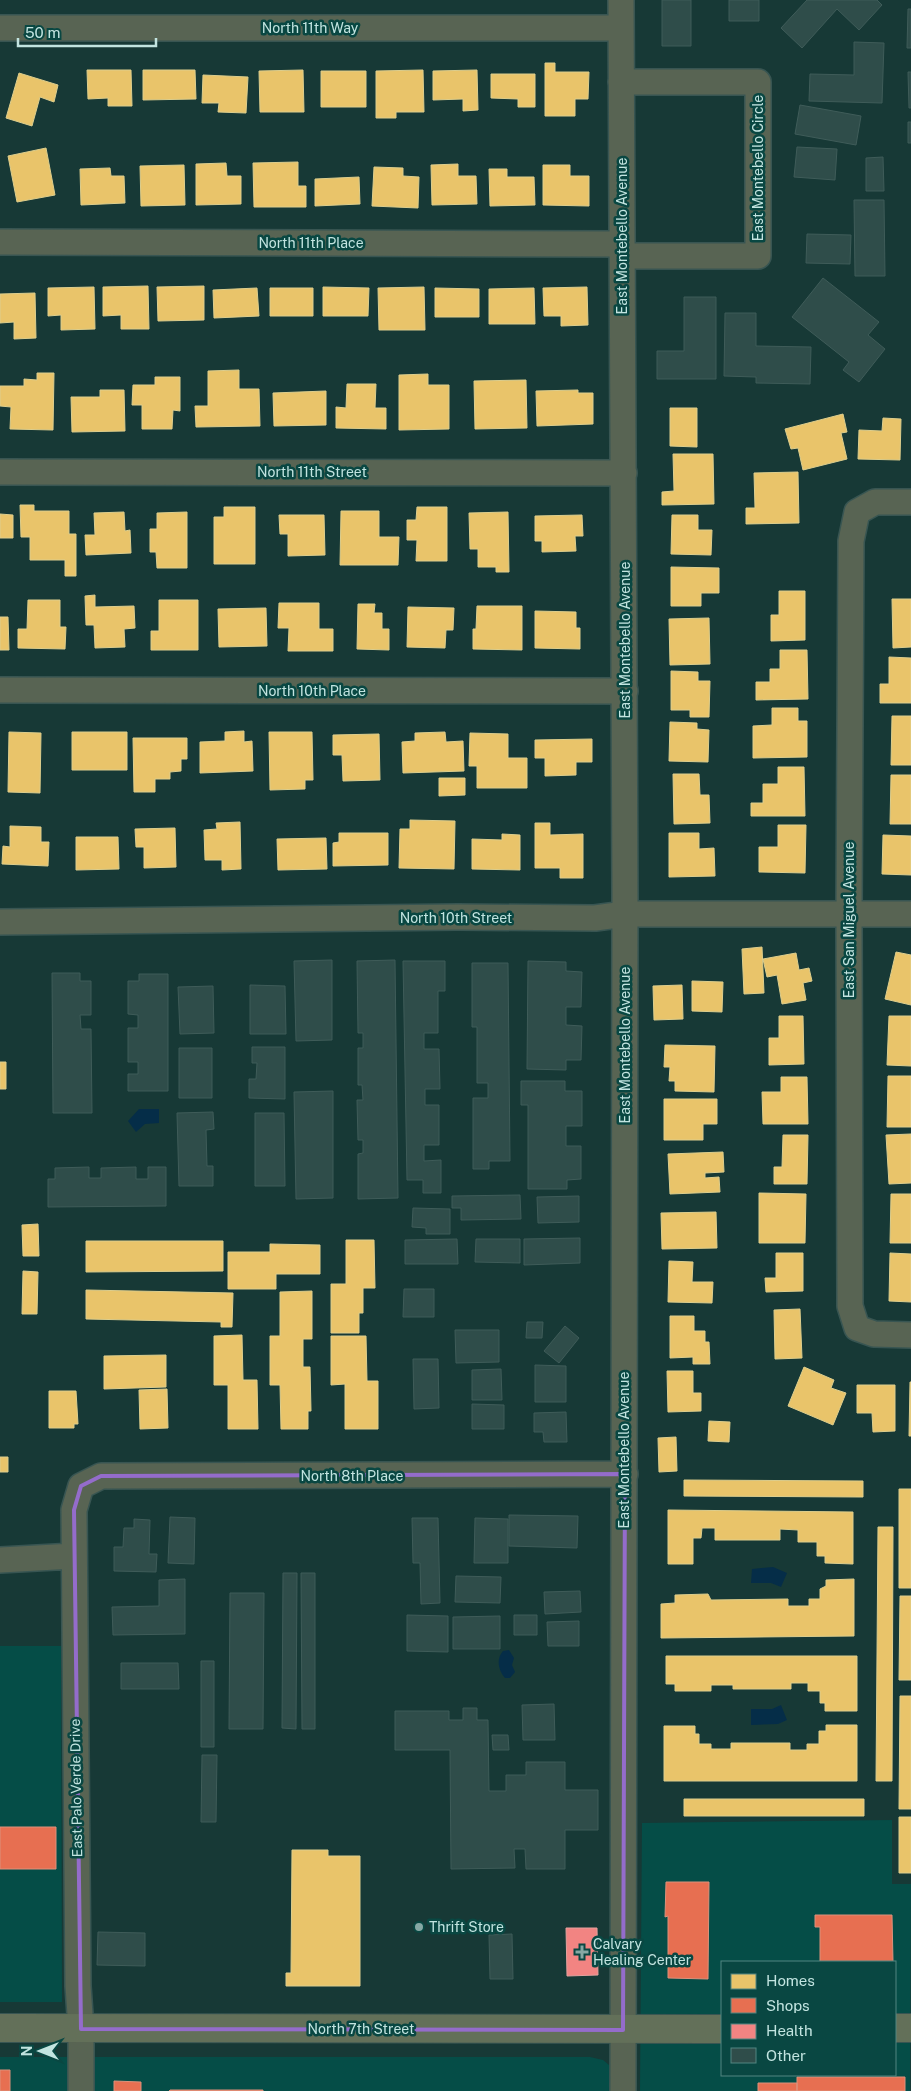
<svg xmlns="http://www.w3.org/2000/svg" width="911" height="2091" font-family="'Public Sans',sans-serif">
	<rect width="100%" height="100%" fill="#173936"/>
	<!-- built -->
	<path fill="#054d47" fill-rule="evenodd" d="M0 1646H61L62 2002H0Z
		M892 1820V1884H911L910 2091H640L642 1823ZM722 1962H895V2075H722Z
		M0 2057H590L603 2060 609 2065 611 2091H0Z"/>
	<!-- water -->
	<path fill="#052d48" d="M139 1109H159V1123L145 1124 136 1132 128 1121Z
		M773 1567 787 1573 781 1587 771 1583H751L752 1569Z
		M509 1650 514 1658 512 1665 515 1672 510 1678H505C498 1670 496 1659 503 1651Z
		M781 1705 787 1720 778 1724 751 1725V1709H772Z"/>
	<!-- homes -->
	<path fill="#e9c46a" stroke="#ddce8d" d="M545 63H555V72H589L588 99H575V116H545Z
		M87 70H131L132 106H108V98L88 99Z
		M143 70H195L196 99 143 100Z
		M303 70 304 112H260L259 71Z
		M423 70 424 112H396V118H376V71Z
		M477 70 478 110 463 111V99L433 100V71Z
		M321 71H366V107H321Z
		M19 73 58 85 54 102 40 97 32 126 6 118Z
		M491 74H535V107H518V99L491 98Z
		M203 75 248 77 246 113 218 112 219 103H202Z
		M46 148 55 195 17 202 8 156Z
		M298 162V186H306V207H254L253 163Z
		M226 163 227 176H241V204L196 205V164Z
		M458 164V176H476L477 204 432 205 431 165Z
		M184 165 185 205 141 206 140 166Z
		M543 165H570V176H589V206L543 205Z
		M374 167 403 168V176L419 177 418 208 372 206Z
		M110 168 111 176H124L125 203 81 205 80 169Z
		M489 169H507V177H534L535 205 490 206Z
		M359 177 360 204 315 206V179Z
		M148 286 149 329H121V315L103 316V287Z
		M204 286V320L158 321 157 287Z
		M94 287 95 329 61 330V315L48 316V288Z
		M323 287 369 288 368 316H323Z
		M424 287 425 330H379L378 288Z
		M587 287 588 325 561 326V316H544L543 288Z
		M257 288 259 316 214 318 213 290Z
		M270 288H313V316H270Z
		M435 288 479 289V317H435Z
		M534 288 535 324H489V289Z
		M35 293 36 338 14 339V322L0 323V294Z
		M239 370V389H259L260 426 196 427 195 406H208V371Z
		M37 373H54L53 430 10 429 11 407 0 406V386H24V379L37 380Z
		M428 374V385H449V429L399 430V375Z
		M155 377H180V411L173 410 172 429H142V405H132L133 385H155Z
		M526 380 527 428 475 429 474 381Z
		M347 384H376L375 408H386V429L336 428V407L346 408Z
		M100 390H124L125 431 72 432 71 397H100Z
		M578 390V393H593V424L537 426 536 391Z
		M326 391V425L274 426 273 393Z
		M670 408H697V447L670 446Z
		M843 414 847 432 841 433 847 459 803 470 798 448 791 449 785 429Z
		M883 418 901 419 900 460 858 459 859 430 882 431Z
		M673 454H713L714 504 662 505V492L674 491Z
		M798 472 799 523 746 524V508H755L754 473Z
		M20 505H34V511H69V534H76V576H65V560H30V537H21Z
		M224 507H255V564H214V517H224Z
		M417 507H447V561H416L417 540H407V520H416Z
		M341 511H379V537H399L398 565H340Z
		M124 512 125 531 130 530 131 553 86 555 85 535H95L94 513Z
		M187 512V568H157L156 552H150V529H157V513Z
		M508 512 509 572H496V567H478V549H470L469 513Z
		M0 514 13 515V538H0Z
		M279 515H324L325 555 288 556V534H280Z
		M582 515 583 536H575L576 551 542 552V541H535V516Z
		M672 515H698V530H712L711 555 671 554Z
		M671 567 719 568V593H701V606H671Z
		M779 591H805V640L771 641V615H779Z
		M95 595V607L134 606 135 628 124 629 125 647 95 648 94 625H86L85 596Z
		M892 599H911V647L893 648Z
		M28 600H60V627H66L65 649 18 648V629H27Z
		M159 600H198V650H151V631H159Z
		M279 603H319V629H333V651H288L289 628H278Z
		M358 604H375L374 613H382V629H389V650L357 649Z
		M477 606H522V650L473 649V629H476Z
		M408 607 454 608 453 630H446L445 648 407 647Z
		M266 608 267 646 219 647 218 609Z
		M535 611 576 612V628H580V649L535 648Z
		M0 617H8L9 650H0Z
		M709 618 710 664 670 665 669 619Z
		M780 650H807L808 699 756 700V682H770V669H780Z
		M889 657 911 658V703H880V684H889Z
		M671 671 698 672V681H710L709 717H690V710H671Z
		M772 708H798V721H807V757L753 758V726L772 725Z
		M892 716H911V765H891Z
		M670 722 697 723V729L709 730 708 762 669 761Z
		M244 731V742L252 741 253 771 200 773V742L225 741V732Z
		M9 732 41 733 40 793 8 792Z
		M72 732H127V770H72Z
		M269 732H312L313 780H305V789L270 790Z
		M445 732 446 742 463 741 464 771 403 773 402 742 415 741V733Z
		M470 733 508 734V758H527V788H477V766H469Z
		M379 734 380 780 343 781 342 755H333V735Z
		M133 738H187V759H181V771L170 772V779H155V792H134Z
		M592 739V762H576V775L545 776V758H535V740Z
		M778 767H804L805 816H751V803H763V784H778Z
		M673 774H699L700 795H709L710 823 674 824Z
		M891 775H911V824H890Z
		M439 778H465V795L439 796Z
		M410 820 455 821 454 869 399 868 400 829H410Z
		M240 822 241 869 222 870V860H205L204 830 217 829 216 823Z
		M535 823H550V835L583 834V878H560V868H535Z
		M778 825H806L805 873 759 872V847H778Z
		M10 826 41 827V842H49L48 866 2 864 3 846 10 847Z
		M175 828 176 867 144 868V847H136L135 829Z
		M339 833H388V865L333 866V843L339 842Z
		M669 833H699V849L714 848 715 876 669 877Z
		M502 834 520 835V870L472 869V839L502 840Z
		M883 835 911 836V875L882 874Z
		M76 837H118L119 869 76 870Z
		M326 838 327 869 278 870 277 839Z
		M762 947 764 993 744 994 742 949Z
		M896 952 911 955V1005L885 999Z
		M796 953 799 970 809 968 812 981 803 983 806 1000 782 1004 777 975 767 977 763 959Z
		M692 981 723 982 722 1012 692 1011Z
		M682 985 683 1019 654 1020 653 986Z
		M779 1016H803L804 1064 769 1065V1038H779Z
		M889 1016H911V1066L887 1065Z
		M665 1045 715 1046 714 1092 675 1091V1081H669L670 1067H664Z
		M0 1062H6V1089H0Z
		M888 1076H911V1127H887Z
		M781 1077H807L808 1124H763L762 1092H781Z
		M664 1099H717V1124H703V1140H664Z
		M911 1134V1183L889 1184 886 1135Z
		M783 1135H808L807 1184H774V1167H782Z
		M723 1152 724 1172 705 1173V1178L719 1177 720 1192 670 1194 668 1154Z
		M759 1193 806 1194 805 1243H759Z
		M891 1194H911V1243H890Z
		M716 1212 717 1248 662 1249 661 1213Z
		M38 1224 39 1256H23L22 1225Z
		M346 1240H374L375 1288H363V1313H359V1333H331V1284H346Z
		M86 1241H223V1271L86 1272Z
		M270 1244 320 1245V1274H276V1289H228V1252H270Z
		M776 1253H803V1291L766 1292 765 1278H776Z
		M890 1253 911 1254V1302L889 1301Z
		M669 1261 693 1262 692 1282H713L712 1303 668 1302Z
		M23 1271 38 1272 37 1314H22Z
		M86 1290 233 1293 232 1327H221V1322L86 1319Z
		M312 1291V1339H303V1367H310L311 1411H308V1429H281L280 1385H270V1336H280V1292Z
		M800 1309 802 1358 775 1359 774 1310Z
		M670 1316H694V1331H705V1342H709L710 1364H693V1357L670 1358Z
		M242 1335 243 1380H257L258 1429H228V1385H214V1336Z
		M331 1336H366L367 1381H378V1429H345V1384L331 1385Z
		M166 1355V1387L104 1389V1356Z
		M804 1367 834 1380 831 1388 846 1393 833 1425 788 1406Z
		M667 1371H693V1393H701V1411L668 1412Z
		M910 1382H911V1436H909Z
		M857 1385H895V1431L873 1432 872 1413H857Z
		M167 1389 168 1428 140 1429 139 1390Z
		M49 1391H76L78 1424H74V1428H49Z
		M709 1421 730 1422 729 1442 708 1441Z
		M676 1437 677 1471 659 1472 658 1438Z
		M0 1457H8V1472H0Z
		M684 1480 863 1481V1497L684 1496Z
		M899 1489H911V1588H899Z
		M668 1510 853 1512V1564L825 1563V1556H817V1542H798V1530L780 1529V1540H715V1528H702L701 1538H693V1564H668Z
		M878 1527H893L892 1781H876Z
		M854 1579V1636L661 1638V1604L675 1603V1595L708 1594 711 1600 788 1599V1606H809V1599H820V1589L826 1586V1580Z
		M900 1596H911V1680H899Z
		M666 1656H857V1711H825V1703H820V1691H808V1683H791V1689H733V1685H711V1691H675V1684H666Z
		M900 1696H911V1809H899Z
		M826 1725H857V1781H664V1726H695V1734H699V1744H711V1749H731V1743H790V1750H807V1744H819V1731H826Z
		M684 1799H864V1816H684Z
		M899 1817H911V1873H899Z
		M292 1850H328V1856H360V1986H286V1973H291Z"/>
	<!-- shops -->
	<path fill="#e76f51" stroke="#dc927c" d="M0 1827H56V1869H0Z
		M666 1882H709L708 1979 668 1978V1916L665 1917Z
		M815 1915H892L893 1962H820V1927H815Z
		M0 2070H10V2091H0Z
		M797 2077H905V2091H797Z
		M114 2081 141 2082V2091H114Z
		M758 2083H797V2091H758Z
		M170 2090H263V2091H169Z"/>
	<!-- health -->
	<path fill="#f28482" stroke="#e4a19e" d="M566 1928H597L598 1975 567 1976Z"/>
	<!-- building -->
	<path fill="#2f4d4a" stroke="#3f5c59" d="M662 0H691V46H662Z
		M729 0H759V21H729Z
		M807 0H877L882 5 859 30 837 9 802 48 781 28Z
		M908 9H911V48H907Z
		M854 42 884 43 882 103 809 101 810 74 854 75Z
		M908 72H911V108H909Z
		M800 105 861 116 856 145 795 134Z
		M908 122H911V143H908Z
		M797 147 837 149 835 180 794 177Z
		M883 157 884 191H866V158Z
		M854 200H884L885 276H855Z
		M807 234 851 235 850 264 806 263Z
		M823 278 879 322 868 335 885 349 859 382 843 370 849 362 792 317Z
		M684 297H716V379H657V351H684Z
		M725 313H756V346L811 347 810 384 756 383V377L724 376Z
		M332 960V1040L296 1041 294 961Z
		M395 960 398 1198 358 1199V1154L363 1153V1140H358L357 1100H363L362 1085H358V1048H363V1033H358L357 961Z
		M403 961H445V991H438V1033H424V1049H439L440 1089H425V1105H439V1145H424V1161L441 1160V1193H423V1180H407Z
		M528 961 566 962V971L582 972 581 1007H566V1025L582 1026 581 1060H566V1070L527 1069Z
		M472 963H508L510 1161H489V1169H473V1098H488V1083H477V1027H472Z
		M52 973H80V981H91V1015H80L81 1029H91L92 1113H53Z
		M139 974H168V1091H128V1074H138V1062H128V1028H138V1015L128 1014V981H139Z
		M250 985 285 986 286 1034H250Z
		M213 986 214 1033 180 1034 178 987Z
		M252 1047H285V1099L249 1098V1079H256L257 1063H252Z
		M179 1048H212V1098H179Z
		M521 1081H565V1091H582V1126H566V1146H581V1179L567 1180V1189H528V1105H521Z
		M333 1091V1198L296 1199 294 1092Z
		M213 1112 214 1129 206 1130 207 1166H213V1186H179L177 1113Z
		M255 1113H284L285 1186H255Z
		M89 1167V1178H101V1168L136 1167V1179H148V1167H166V1206L48 1207V1179H55V1168Z
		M520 1195 521 1219 461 1220V1208H452V1196Z
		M579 1196V1222L538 1223 537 1197Z
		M413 1208 450 1209V1234H426V1228L412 1227Z
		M580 1238V1263L524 1265V1239Z
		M457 1239 458 1264H405V1240Z
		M476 1239H520V1263L475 1262Z
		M404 1289H434V1317H403Z
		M527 1322H543L542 1338H526Z
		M565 1326 579 1338 559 1363 544 1351Z
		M455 1330H499V1362L456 1363Z
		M413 1359H438L439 1408 414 1409Z
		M535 1365 566 1366V1402H535Z
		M501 1369 502 1400H472V1370Z
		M472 1404 504 1405V1429H472Z
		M566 1412 567 1442H544L543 1432H534V1413Z
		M509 1515 578 1516 577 1548 509 1546Z
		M170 1517 195 1518 194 1564 168 1563Z
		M412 1518H438L440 1603 421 1604 420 1563H413Z
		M475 1518 508 1519V1563H474Z
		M134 1519 150 1520 149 1554H157L156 1572 114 1571V1547H123L124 1528H134Z
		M283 1573H297L296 1729 282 1728Z
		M301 1573H315V1729H302Z
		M456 1576 501 1577 500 1603 455 1602Z
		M185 1579V1634L113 1635 112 1607 159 1606V1580Z
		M580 1591 581 1612 545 1614 544 1592Z
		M230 1593H264L263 1729H229Z
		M407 1615 448 1616V1652L407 1651Z
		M514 1615H537V1635H514Z
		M500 1616V1649H453V1617Z
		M579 1621V1646H548L547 1622Z
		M201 1661H214V1747H201Z
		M121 1663H178L179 1689H121Z
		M554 1704 555 1740H523L522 1705Z
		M463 1708H477V1720H488L489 1791H506V1775H526V1762H565V1790H598V1830H565V1869H526L525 1849H514L515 1868 451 1869 450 1750H395V1711H449V1720H463Z
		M492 1735H508L509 1750H493Z
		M202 1755H217L216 1822H201Z
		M98 1932 145 1933V1966L97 1965Z
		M512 1934 513 1979H490L489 1935Z"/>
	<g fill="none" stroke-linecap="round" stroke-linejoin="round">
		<defs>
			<path id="minor" d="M621 0 625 898 623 2091
				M0 28H621
				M621 82H758V256H622
				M0 242 622 244
				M0 472 624 473
				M911 502H875L857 512 851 541 849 913 850 1306 857 1328 874 1334 911 1335
				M0 690 625 691
				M0 922 458 917 595 918 625 914H911
				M0 1560 74 1556
				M81 2091V2029L78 1986 74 1510 81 1486 101 1476 625 1474"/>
			<path id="major" d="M0 2028 722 2029
				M895 2028H911"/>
		</defs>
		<!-- minor casing -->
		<use href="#minor" stroke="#385552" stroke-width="28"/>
		<!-- major casing -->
		<use href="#major" stroke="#385552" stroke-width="30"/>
		<!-- minor -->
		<use href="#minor" stroke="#586453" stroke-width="25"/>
		<!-- major -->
		<use href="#major" stroke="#637059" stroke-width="28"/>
	</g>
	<!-- marked area -->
	<path fill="none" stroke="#946ccb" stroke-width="4" stroke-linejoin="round" d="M625 1474 623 2030 81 2029 74 1510 81 1486 101 1476Z"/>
	<!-- markers -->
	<g fill="#86a8a4" stroke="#094742" stroke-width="2">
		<circle cx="419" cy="1927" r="5"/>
		<path d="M579.5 1944.5h5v5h5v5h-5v5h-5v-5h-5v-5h5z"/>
	</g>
	<g text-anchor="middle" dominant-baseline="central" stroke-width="5" stroke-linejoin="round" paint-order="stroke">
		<!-- street labels -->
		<g font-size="14" fill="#c2e4e0" stroke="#094742">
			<text x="310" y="28">North 11th Way</text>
			<text transform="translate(758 168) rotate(-90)">East Montebello Circle</text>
			<text transform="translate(622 236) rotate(-90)">East Montebello Avenue</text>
			<text x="311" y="243">North 11th Place</text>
			<text x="312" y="472">North 11th Street</text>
			<text transform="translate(625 640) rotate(-90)">East Montebello Avenue</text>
			<text x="312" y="691">North 10th Place</text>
			<text x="456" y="918">North 10th Street</text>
			<text transform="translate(849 920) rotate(-90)">East San Miguel Avenue</text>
			<text transform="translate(625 1045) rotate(-90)">East Montebello Avenue</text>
			<text transform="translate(624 1450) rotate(-90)">East Montebello Avenue</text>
			<text x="352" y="1476">North 8th Place</text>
			<text transform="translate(76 1788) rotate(-91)">East Palo Verde Drive</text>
			<text x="361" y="2029">North 7th Street</text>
		</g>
		<!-- poi labels -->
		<g font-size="14" fill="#c2e4e0" stroke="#094742" text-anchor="start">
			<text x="429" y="1927">Thrift Store</text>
			<text x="593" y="1944">Calvary<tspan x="593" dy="16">Healing Center</tspan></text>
		</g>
	</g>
	<!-- legend -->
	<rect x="721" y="1961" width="175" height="115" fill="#094742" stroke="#538681"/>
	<rect x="731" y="1974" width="25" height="15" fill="#e9c46a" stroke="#538681"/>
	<text x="766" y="1986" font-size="15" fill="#c2e4e0">Homes</text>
	<rect x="731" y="1998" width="25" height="15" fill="#e76f51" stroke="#538681"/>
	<text x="766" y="2011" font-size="15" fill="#c2e4e0">Shops</text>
	<rect x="731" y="2024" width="25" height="15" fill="#f28482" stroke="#538681"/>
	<text x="766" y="2036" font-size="15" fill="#c2e4e0">Health</text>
	<rect x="731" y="2048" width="25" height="15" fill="#2f4d4a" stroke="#538681"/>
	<text x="766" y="2061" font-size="15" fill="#c2e4e0">Other</text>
	<!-- north arrow -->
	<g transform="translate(40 2051) rotate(270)" stroke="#094742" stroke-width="4" paint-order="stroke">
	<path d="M0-4L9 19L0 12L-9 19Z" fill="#c2e4e0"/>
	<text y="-8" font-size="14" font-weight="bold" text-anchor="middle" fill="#c2e4e0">N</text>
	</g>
	<!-- scale -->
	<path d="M18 38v8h138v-8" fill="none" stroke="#c2e4e0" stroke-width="2.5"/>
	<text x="25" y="38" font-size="15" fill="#c2e4e0" stroke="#094742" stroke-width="4" paint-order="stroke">50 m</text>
</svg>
